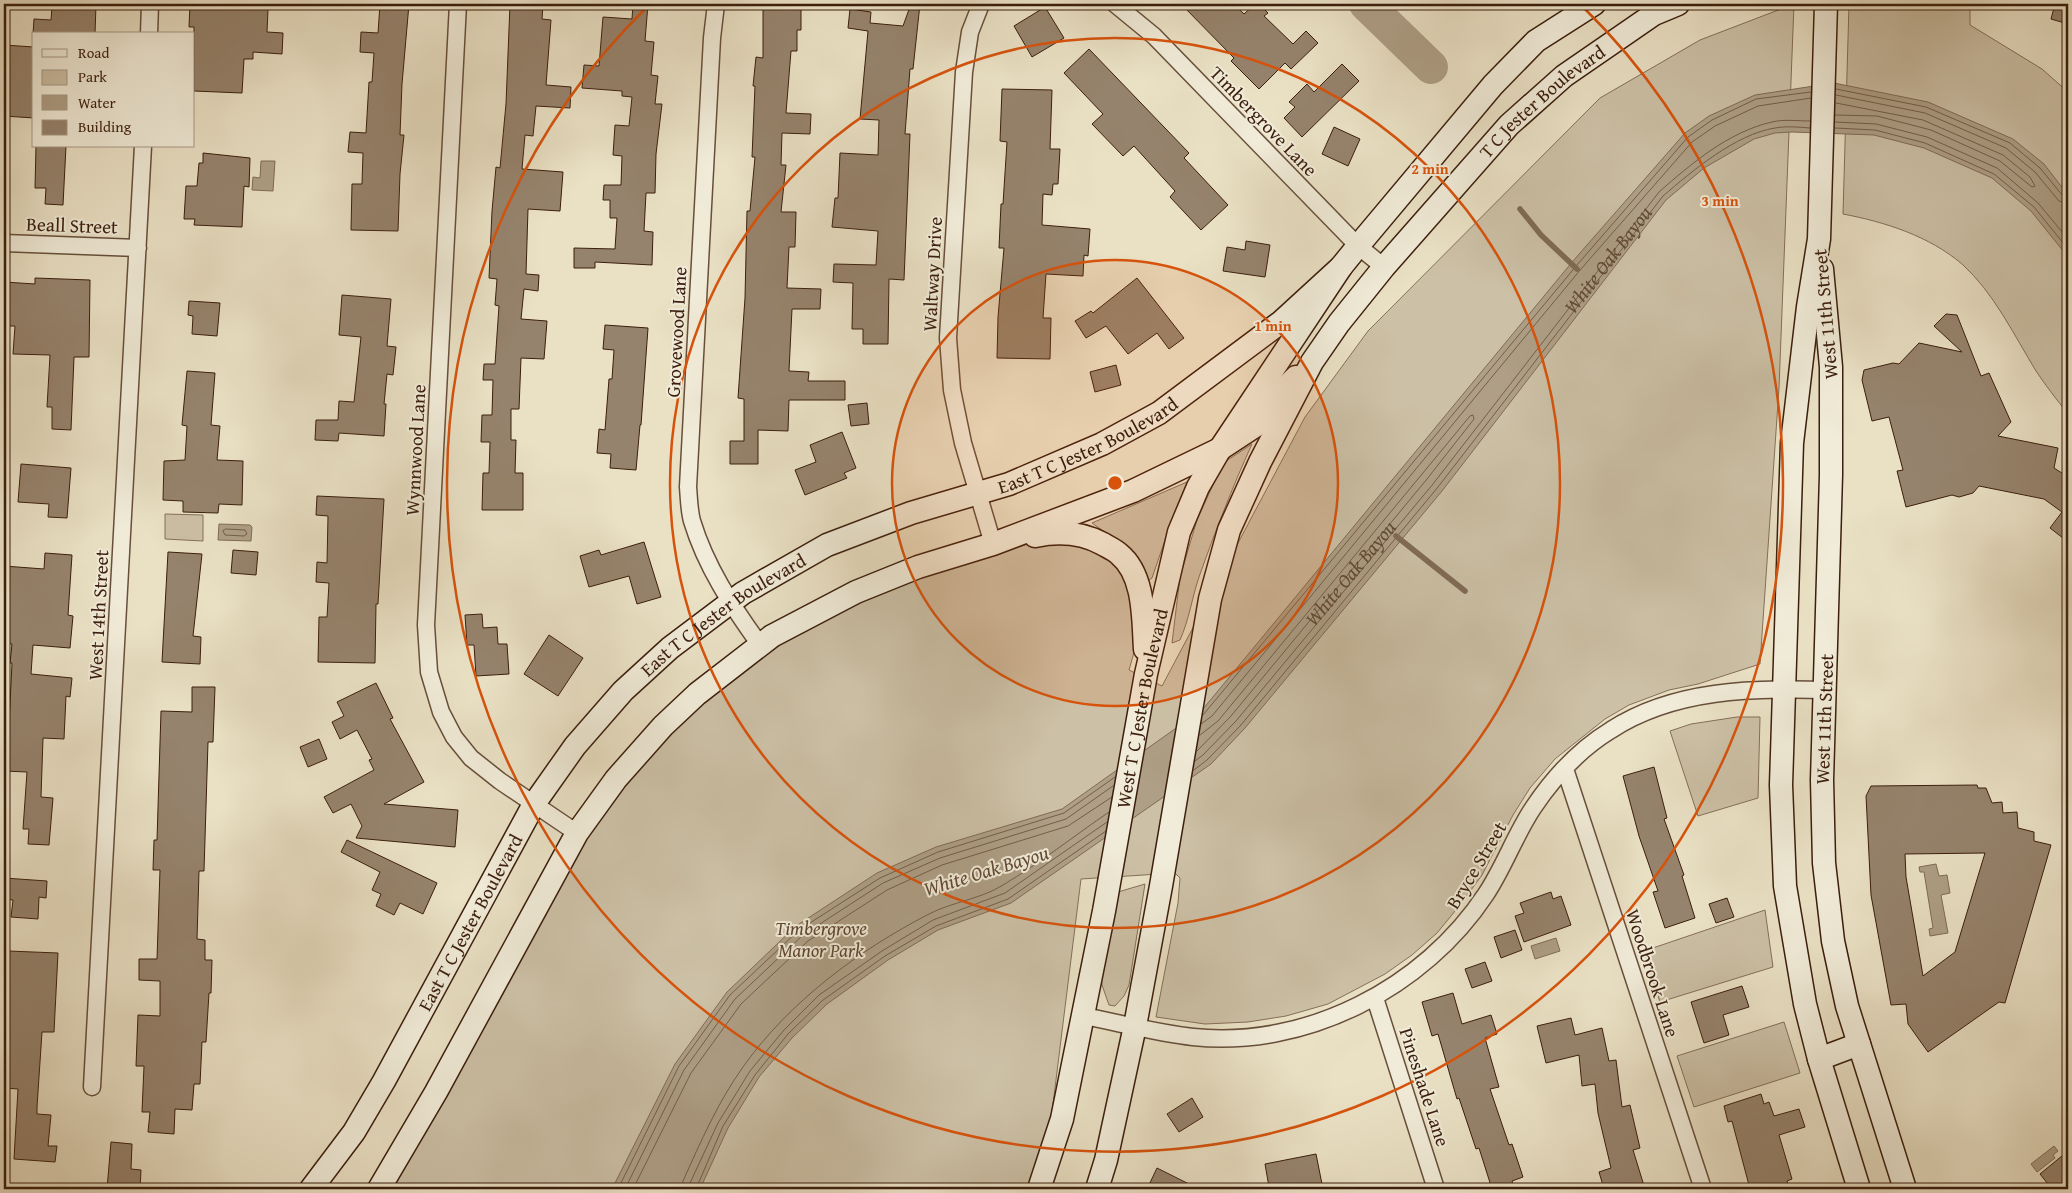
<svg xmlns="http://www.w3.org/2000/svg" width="2072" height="1193" font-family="'Gentium Book Plus',serif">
	<rect width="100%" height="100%" fill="#eae1c5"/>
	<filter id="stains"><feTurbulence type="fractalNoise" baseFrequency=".004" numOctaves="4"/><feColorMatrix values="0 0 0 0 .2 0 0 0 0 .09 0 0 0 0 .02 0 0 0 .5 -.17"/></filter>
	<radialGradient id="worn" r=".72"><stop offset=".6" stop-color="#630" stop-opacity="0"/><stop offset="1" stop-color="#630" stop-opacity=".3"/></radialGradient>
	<!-- green -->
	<path fill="#ccc0a6" stroke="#846f5a" d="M1794 4 1779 388 1760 664 1698 684 1669 690 1629 705 1605 719 1555 759 1530 788 1513 815 1482 875 1460 905 1437 933 1412 955 1385 974 1328 1004 1286 1016 1248 1022 1205 1024 1156 1017 1178 903 1180 878 1175 873 1081 879 1052 1112 1028 1189H390L582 845 642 762 692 711 749 665 780 644 846 607 907 581 1048 538 1063 537 1109 555 1130 583 1137 642 1129 670 1162 686 1305 417 1368 331 1600 98 1700 40Z
		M1849 4H1970V25L2042 69 2068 92V414C2057 400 2046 386 2036 371 2014 335 1994 293 1962 264 1929 236 1885 222 1843 214Z
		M1252 444C1232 488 1215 532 1199 577 1192 598 1189 620 1180 640L1172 643 1180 577 1197 520 1223 463Z
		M1187 482 1174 514 1152 578 1149 580 1146 579 1116 540 1092 523Z
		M165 514 203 515V541L165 539Z
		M1737 717H1760L1758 798 1698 816 1670 731 1691 724Z
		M1145 884 1129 985 1124 996 1115 1006 1109 1005 1102 985 1101 974 1118 892Z
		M1765 910 1773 967 1660 1002 1644 951Z
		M1784 1022 1800 1073 1694 1107 1677 1056Z"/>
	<!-- water -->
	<path fill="#ae9f86" stroke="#806b56" d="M1834 83 1928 102 2013 139 2044 164 2068 195V257L2031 211 1992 178 1924 148 1874 135 1792 132 1775 133 1754 139 1704 168 1666 200 1442 491 1245 728 1211 764 1011 903 938 930 888 960 827 1004 792 1038 759 1077 728 1128 700 1189H612L675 1064 727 992 796 926 877 873 936 847 1062 809 1203 709 1573 261 1685 133 1709 116 1755 95Z
		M261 161H275L273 191 252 190 253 177 260 178Z
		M219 524 250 525 252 527 251 541 218 540Z
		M1936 864 1939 876 1947 875 1950 893 1941 895 1948 933 1930 936 1929 929 1933 928 1924 872H1920L1919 867Z
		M1556 938 1560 951 1535 959 1531 946Z
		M2054 1146 2058 1151 2053 1155 2055 1158 2037 1172 2031 1164Z"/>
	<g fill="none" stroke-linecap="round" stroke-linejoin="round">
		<!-- shore -->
		<g stroke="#745e4a" stroke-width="1">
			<path d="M1836 89 1926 107 2010 143 2040 168 2063 196 2068 197"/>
			<path d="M1836 95 1925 113 2006 148 2035 172 2059 201 2068 204"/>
			<path d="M1835 115 1877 116 1931 130 2000 161 2032 187 2035 186 2030 177 2003 155 1923 120 1836 103"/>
			<path d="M1835 122 1876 124 1927 137 1997 168 2038 203 2068 239"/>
			<path d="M1835 128 1875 130 1925 143 1994 174 2034 207 2068 249"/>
			<path d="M226 529 245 530 247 534 244 536 225 535 223 531Z"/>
			<path d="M1203 715 1577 265 1688 137 1712 120 1756 99 1811 92"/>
			<path d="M1201 724 1212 716 1581 269 1692 142 1715 126 1758 106 1811 98"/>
			<path id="s1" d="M1197 751 1231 716 1427 479 1474 419 1473 415 1470 416 1218 721 1200 735"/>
			<path id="s2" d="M1195 761 1203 755 1236 721 1433 484 1659 192C1691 164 1728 132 1772 122 1784 119 1798 121 1810 121"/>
			<path d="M1194 770 1207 760 1241 725 1438 487 1663 196C1692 171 1736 134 1775 128 1786 126 1798 127 1810 128"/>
			<path d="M618 1189 679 1066 730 995 799 930 880 878 938 852 1064 813 1115 777"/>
			<path d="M625 1189 684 1070 735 999 803 935 883 883 940 858 1066 819 1113 786"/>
			<path d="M633 1189 691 1073 741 1004 808 941 887 890 942 865 1068 826 1112 797"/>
			<path d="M682 1189 683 1181C701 1141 718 1102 743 1067 789 1002 859 950 929 914 952 902 981 899 1003 885 1040 863 1074 836 1109 812"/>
			<path d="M689 1189 690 1183 718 1123 750 1071 784 1030 819 995 882 951 933 920 1005 893 1107 822"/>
			<path d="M696 1189 723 1126 755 1075 788 1034 823 1000 885 956 936 926 1008 899 1106 831"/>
		</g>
		<!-- stream -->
		<path stroke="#806b56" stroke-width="5.5" d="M1520 209 1541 235 1577 269
			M1396 536 1465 591"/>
		<!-- river -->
		<path stroke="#ae9f86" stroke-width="34" d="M1366 4 1431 67"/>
	</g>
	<!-- building -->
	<path fill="#96836d" stroke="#3b1e0d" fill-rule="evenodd" d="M73 4H96L95 34H33L34 19 51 20 52 6 73 8Z
		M190 4H255V9H268L267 32 283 33 282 54 253 52V59H244L242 93 194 91V27H189Z
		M380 4H409L402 84 400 135H404L400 174 398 231 351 230 352 184H362L363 153 348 152 350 132 366 133 369 82H372L374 53 360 52 361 32 378 33Z
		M510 4H543L542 19 551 20 546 85 571 87 570 108 536 106 533 136 525 135 522 169 563 172 560 211 528 209 526 274 539 275 538 291 524 289 521 319 547 321 544 359 521 358 519 409H511V440H516L515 473H523V510H482L483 473H489L490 442H481L482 415H492L493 380H483L484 364H495L499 306 495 305 497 279 489 278 492 211 496 167 500 168 506 104Z
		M633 4H648L645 41 654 42 651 75 658 76 655 104H662L656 154 655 193H646L644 231 653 232 652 265 595 262V268H574V248L615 249 617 218H610V200H603L604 185H621L622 156 613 155 615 125 629 126 632 97 622 96V91L582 88 584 65 599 66 603 17 632 19Z
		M763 4H801V30H797V51H791L786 113 811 114 810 134 782 133 781 165H786L781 212H796L795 247H789L787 288 821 289 820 309H792L789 371 809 372 808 381H845V400H789L788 431 758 430V464H730V441H744V399L738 398 745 298 747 211H750L755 157H752L755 86H753L756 57 763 58Z
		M911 4H920L913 69H910L905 134H910L904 280 889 279 888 344H863V329H852L853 283 833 282 834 264 876 265 878 231 832 227 835 198H838L840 153 878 155 879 120 860 119 868 31 848 28 850 9 871 12 870 23 903 26Z
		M1181 4H1234L1244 14 1255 4H1259L1268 13 1264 16 1293 44 1306 31 1318 43 1291 69 1285 63 1259 89 1231 61 1234 58Z
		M2055 4H2068V24L2051 19Z
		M1045 7 1064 38 1032 57 1014 26Z
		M4 45 34 47V118L4 116Z
		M1089 49 1189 153 1184 158 1228 205 1201 230 1170 197 1175 191 1134 146 1123 156 1092 124 1103 114 1064 73Z
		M1342 64 1359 81 1302 137 1284 118 1295 107 1289 102 1307 84 1314 92Z
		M1002 89 1052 90 1050 149H1060L1058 184H1053L1052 195 1043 194 1042 225 1090 229 1088 256 1084 255 1083 276 1046 274 1043 318H1051L1050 359 997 358 998 317 1004 248H999L1001 204H1003L1007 142 1000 141Z
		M1334 127 1360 139 1348 166 1322 154Z
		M36 146H66L63 205 45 204 46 188H35Z
		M203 153 250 158 249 187 244 186 242 227 194 225 195 219H184L186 186H197L199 163H203Z
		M1246 241 1270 245 1265 277 1223 271 1227 247 1245 250Z
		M35 278 90 280 89 357H74L71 430 52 429V407H47L50 355 13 354 15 326H8L9 302 4 301V282L35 284Z
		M1137 278 1184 338 1169 349 1157 333 1128 354 1106 326 1086 338 1075 321 1091 311 1093 313Z
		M342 295 391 299 387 346 396 347 393 375 387 374 384 404H386L384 436 339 433 338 441 315 440 316 420H338L339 401 354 402 361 337 339 335Z
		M189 301 220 303 217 336 192 334 193 316 188 315Z
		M1946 314 1957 315 1981 376 1989 373 2011 422 1998 436 2058 448 2054 468 2068 477V542L2050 528 2062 512 2044 499 1979 486 1973 493 1959 497 1952 495 1906 507 1897 471 1903 470 1889 417 1872 421 1862 380 1864 370 1893 363 1899 364 1919 343 1962 352 1934 326Z
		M605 325 648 328 641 425H640L636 470 610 468 611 454 597 453 599 429 605 430 609 379H612L614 350 603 349Z
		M1116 365 1121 385 1095 392 1090 372Z
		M187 371 215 373 211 425 220 426 217 460 243 461 242 505 219 504 218 513 183 512V501L163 500 164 461 185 460 187 426 182 425Z
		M867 403 869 424 851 426 848 405Z
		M842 432 856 468 844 473 847 478 805 495 795 470 816 462 810 445Z
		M21 464 71 468 67 518 48 517 49 504 18 502Z
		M317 496 384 499 378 604H376L375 663 318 662 319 617H327L329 583 316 582 317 562 327 563 328 516 316 515Z
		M644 542 661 597 637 604 629 576 589 587 580 556 599 550 601 555Z
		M233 550 258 552 256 575 231 573Z
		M168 552 202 554 193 636 201 637 200 664 162 662Z
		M45 553 72 555 68 615 73 616 70 648 33 645 31 674 72 678 70 697 66 696 64 739 43 738 41 797 53 798 49 845 28 844 29 829H23L27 772 4 771V744L8 745 12 663H10L12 644 4 643V566L44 569Z
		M482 614 483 628 497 627 498 644H507L509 674 476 676 474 645H467L465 615Z
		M549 635 583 658 558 696 524 674Z
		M376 683 393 718 390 719 424 782 384 804 458 810 455 847 356 838 362 826 351 804 333 813 324 797 374 770 369 760 372 759 357 730 340 739 332 722 344 716 337 702Z
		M192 687H215L213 742H208L204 871H199L197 939 205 940V960H212L211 993H209L206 1042H202L200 1084H194L192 1110 175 1109 174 1134 148 1132 150 1112H142L144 1066H136L138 1015 160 1016V981L139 980V959H157L160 870H153L154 840H157L161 711 192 712Z
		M319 739 327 759 308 767 300 747Z
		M1654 767 1667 818 1664 819 1684 875 1682 876 1695 918 1665 928 1653 892 1658 891 1639 836 1623 776Z
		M1977 785 1978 788H1986L1992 803 2002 802 2003 813 2017 812 2018 828 2034 832V841L2051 845 2005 1003 1999 1002 1928 1052 1908 1024 1906 1004 1891 1005 1871 895 1866 796 1871 786ZM1985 853 1955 952 1923 976 1906 877 1905 854Z
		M347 840 437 883 423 914 400 903 394 915 376 906 381 894 372 890 380 872 341 852Z
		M4 878 47 881 46 898 39 897 38 919 11 917 13 900 4 899Z
		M1551 892 1553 899 1561 896 1571 925 1524 942 1515 916 1524 913 1520 903Z
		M1727 898 1734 917 1716 923 1709 904Z
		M1515 930 1522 950 1501 958 1494 937Z
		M8 951 58 953 54 1032H42L37 1107V1114L51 1115 48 1146H57L55 1162 14 1159 18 1089 4 1088 7 1030H4V971H7Z
		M1485 962 1492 981 1472 988 1465 969Z
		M1742 986 1749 1007 1723 1015 1729 1035 1704 1043 1691 1002Z
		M1453 993 1462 1024 1491 1015 1497 1034 1485 1038 1499 1087 1490 1089 1509 1145 1512 1144 1523 1177 1512 1181 1513 1184 1497 1189H1492L1479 1148 1476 1149 1459 1098 1457 1099 1438 1034 1432 1036 1422 1002Z
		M1571 1018 1575 1035 1602 1028 1609 1061 1616 1060 1622 1107 1630 1105 1640 1148 1633 1150 1645 1189H1604L1599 1172 1611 1168 1598 1113 1595 1084 1582 1086 1579 1055 1546 1063 1537 1026Z
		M1761 1094 1764 1104 1769 1102 1774 1116 1799 1109 1805 1127 1779 1135 1792 1179 1787 1181 1789 1189H1750L1732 1121 1728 1122 1724 1106Z
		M1192 1098 1203 1117 1179 1132 1167 1114Z
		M111 1142 132 1144 131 1169 141 1170 140 1189H107Z
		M2068 1151V1189H2052L2040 1174Z
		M1316 1154 1323 1189H1285L1284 1184 1269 1187 1265 1164Z
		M1157 1168 1199 1189H1147Z"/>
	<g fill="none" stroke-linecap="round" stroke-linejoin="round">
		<defs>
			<path id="street" d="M458 4 426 625 429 672 441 712 454 737 471 758 500 781 577 833
				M716 4 712 38 688 487C689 498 689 510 692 521 706 567 732 606 760 645
				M981 4 970 32 964 72 948 338 952 390 963 443 993 544
				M1115 4 1154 36 1358 246 1384 267
				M149 34 150 4
				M4 243 138 248
				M1565 769 1703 1189
				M1375 998 1436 1189
				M1084 1016C1120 1023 1157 1033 1193 1037 1306 1049 1424 988 1486 894 1504 867 1515 835 1533 808 1553 778 1580 749 1611 730 1674 689 1753 688 1826 690
				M92 1087 143 146"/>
			<g id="secondary">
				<path d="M1826 4 1819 239 1808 307 1792 443 1781 785 1785 886 1805 1004 1819 1059 1859 1189"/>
				<path d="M1822 269 1831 367V475L1822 780 1824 863 1833 941 1847 1006 1905 1189"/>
				<path d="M1035 536C1059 531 1081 532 1103 544 1108 547 1115 550 1119 554 1145 575 1143 619 1145 649"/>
				<path d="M1819 1059 1859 1044"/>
				<path id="s3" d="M311 1189 354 1132 384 1081 534 804 575 746 623 691 670 648 743 593 827 545 911 513 1009 484 1102 444 1159 413 1281 322 1341 267"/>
				<path d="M379 1189 436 1092 577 833 616 779 663 726 697 694 772 636 856 592 918 567 993 544 1133 491 1220 449 1255 426 1269 404 1296 377"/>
				<path id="s4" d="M1039 1189 1062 1119 1104 911 1146 674 1179 532 1198 487 1220 449 1341 267 1358 246 1493 85 1536 41 1594 4"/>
				<path id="s5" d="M1097 1189 1106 1160 1135 1026 1161 886 1210 599 1229 530 1260 462 1312 362 1339 323 1384 267 1509 125 1564 76 1654 14 1678 4"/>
			</g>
		</defs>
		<!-- street casing -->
		<use href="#street" stroke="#674f3b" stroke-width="19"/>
		<!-- secondary casing -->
		<use href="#secondary" stroke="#3b1e0d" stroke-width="25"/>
		<!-- street -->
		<use href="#street" stroke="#f1ecd9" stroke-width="16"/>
		<!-- secondary -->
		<use href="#secondary" stroke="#f1ecd9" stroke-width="22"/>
	</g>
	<!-- distance rings -->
	<circle cx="1115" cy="483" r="223" fill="#d7530c" fill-opacity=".12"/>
	<g fill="none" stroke="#d7530c" stroke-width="2.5">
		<circle cx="1115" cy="483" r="223"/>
		<circle cx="1115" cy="483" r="445"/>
		<path d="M1583 7A668 668 0 1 1 647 7"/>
	</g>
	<g text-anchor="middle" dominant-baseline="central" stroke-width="4" stroke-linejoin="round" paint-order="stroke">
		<!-- street labels -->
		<g font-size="19" fill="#3b1e0d" stroke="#f1ecd9">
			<text stroke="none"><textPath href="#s5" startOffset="1209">T C Jester Boulevard</textPath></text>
			<text transform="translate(1264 121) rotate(46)">Timbergrove Lane</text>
			<text transform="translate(72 225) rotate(2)">Beall Street</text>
			<text transform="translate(932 274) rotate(-87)">Waltway Drive</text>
			<text transform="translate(1825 314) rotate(-95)">West 11th Street</text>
			<text transform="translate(676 332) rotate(-87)">Grovewood Lane</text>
			<text stroke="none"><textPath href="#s3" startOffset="1121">East T C Jester Boulevard</textPath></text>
			<text transform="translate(415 450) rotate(-87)">Wynnwood Lane</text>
			<text transform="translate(98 615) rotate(-87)">West 14th Street</text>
			<text stroke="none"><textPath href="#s3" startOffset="716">East T C Jester Boulevard</textPath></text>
			<text stroke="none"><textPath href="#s4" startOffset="492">West T C Jester Boulevard</textPath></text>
			<text transform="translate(1824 719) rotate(-88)">West 11th Street</text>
			<text transform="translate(1476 865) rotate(-59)">Bryce Street</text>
			<text stroke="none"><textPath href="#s3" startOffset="311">East T C Jester Boulevard</textPath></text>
			<text transform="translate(1653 973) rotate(72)">Woodbrook Lane</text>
			<text transform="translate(1425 1087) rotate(72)">Pineshade Lane</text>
		</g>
		<!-- park labels -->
		<g font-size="19" font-style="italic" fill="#5f4633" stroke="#f1ecd9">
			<text x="821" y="928">Timbergrove<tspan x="821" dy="22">Manor Park</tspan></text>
		</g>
		<!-- water labels -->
		<g font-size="20" font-style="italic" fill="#634b37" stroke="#f1ecd9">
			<text stroke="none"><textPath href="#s2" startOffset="650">White Oak Bayou</textPath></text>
			<text stroke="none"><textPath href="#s1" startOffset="235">White Oak Bayou</textPath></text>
			<text transform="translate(986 870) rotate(-17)">White Oak Bayou</text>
		</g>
	</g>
	<circle cx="1115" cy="483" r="8" fill="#d7530c" stroke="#f1ecd9" stroke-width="2.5"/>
	<g font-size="15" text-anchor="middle" font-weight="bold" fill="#d7530c" stroke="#f1ecd9" stroke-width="4" stroke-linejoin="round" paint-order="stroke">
		<text x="1430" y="174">2 min</text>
		<text x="1720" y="206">3 min</text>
		<text x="1273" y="331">1 min</text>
	</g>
	<!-- margin -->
	<rect width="2072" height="1193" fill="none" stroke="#eae1c5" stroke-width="20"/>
	<rect x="5" y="5" width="2062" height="1183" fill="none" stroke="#3b1e0d" stroke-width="2.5"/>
	<rect x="10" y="10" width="2052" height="1173" fill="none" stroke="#3b1e0d"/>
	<!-- legend -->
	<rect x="32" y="32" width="162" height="115" fill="#f1ecd9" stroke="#a89a87"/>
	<rect x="42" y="49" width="25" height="8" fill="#f1ecd9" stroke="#a89a87"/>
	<text x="78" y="58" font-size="15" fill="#3b1e0d">Road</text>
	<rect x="42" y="70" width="25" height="15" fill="#ccc0a6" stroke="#a89a87"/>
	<text x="78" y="82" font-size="15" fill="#3b1e0d">Park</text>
	<rect x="42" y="95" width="25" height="15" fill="#ae9f86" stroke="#a89a87"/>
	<text x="78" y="108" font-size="15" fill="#3b1e0d">Water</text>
	<rect x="42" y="120" width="25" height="15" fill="#96836d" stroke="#a89a87"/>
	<text x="78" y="132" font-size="15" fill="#3b1e0d">Building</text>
	<rect width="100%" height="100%" filter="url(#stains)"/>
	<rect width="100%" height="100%" fill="url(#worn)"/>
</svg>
